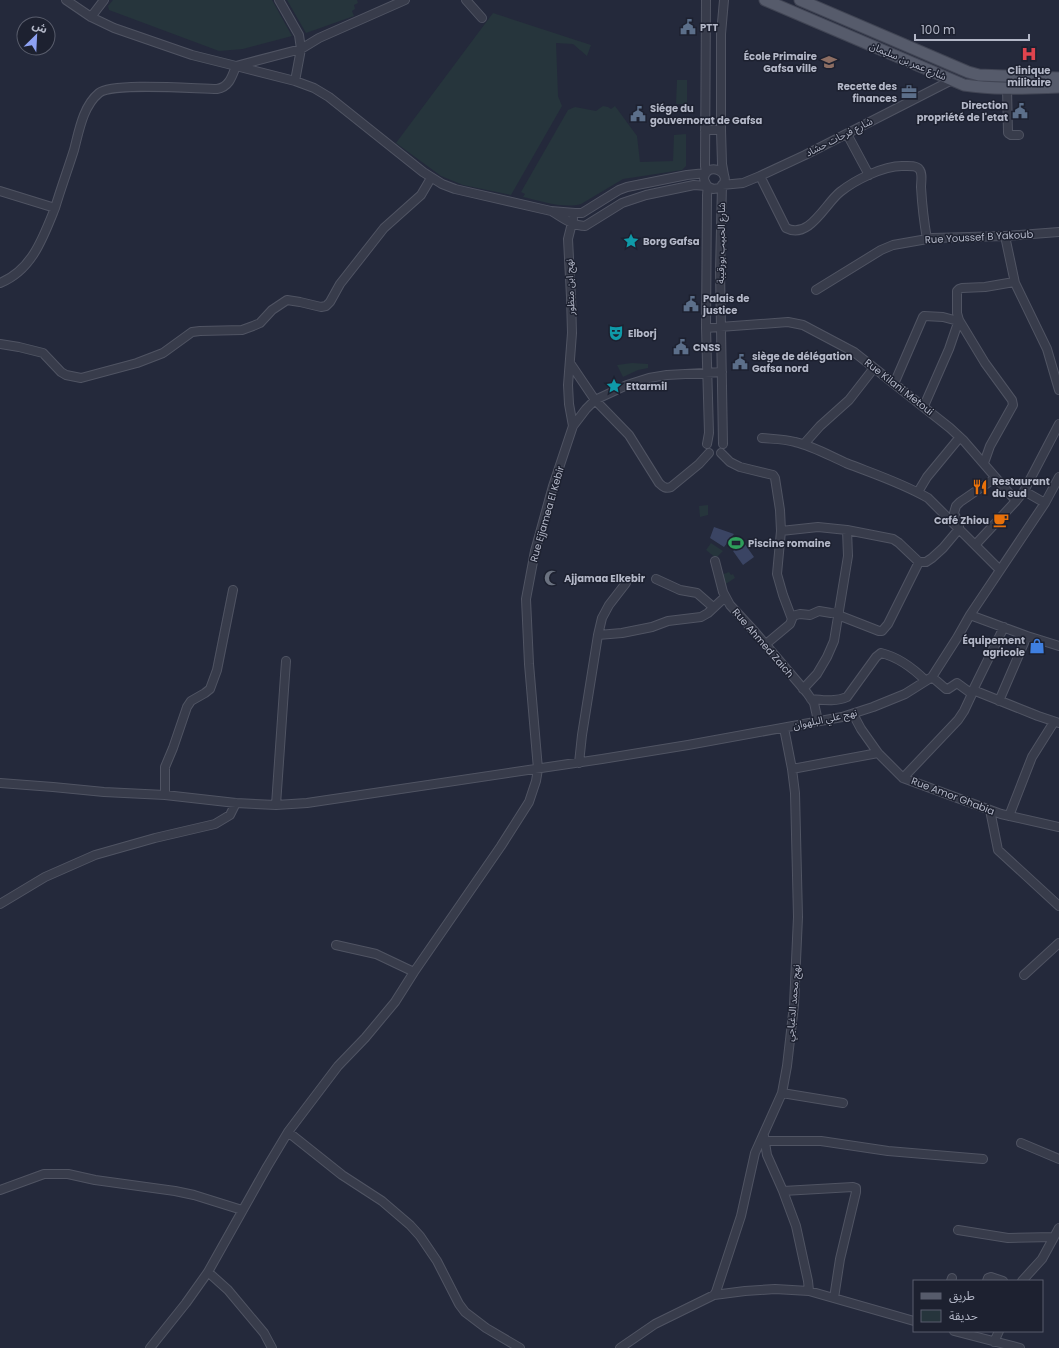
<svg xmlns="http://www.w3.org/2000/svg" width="1059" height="1348" font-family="Poppins,'Noto Sans Arabic',sans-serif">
	<rect width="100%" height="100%" fill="#24293b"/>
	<!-- green -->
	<path fill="#26353c" d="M113 0H272L292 36 243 49 219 51 109 10 108 6Z
		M287 0H357L358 3 354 5 355 9 352 11 354 16 306 33Z
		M493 13 591 45 587 56 573 44 556 43 558 96 562 106 511 195 463 185 441 176 396 143Z
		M677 80H687V104H676Z
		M603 106 608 107 611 109 615 106 637 136 640 162 673 161 674 135 686 134V166L682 170 623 179 581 204C563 209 542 201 523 197L525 194 521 192 568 110 575 107 596 111Z
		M632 363 648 364V368L638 370 623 377 617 365Z
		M708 505V515L700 517 699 506Z
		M711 543 723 551 716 558 706 550Z
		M729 572 731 575 733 574 735 578 724 585 721 575Z"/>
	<!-- water -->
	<path fill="#3a4463" d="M714 527 734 534 724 547 710 538Z
		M744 543 754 557 743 565 733 551Z"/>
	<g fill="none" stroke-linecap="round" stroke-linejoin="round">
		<defs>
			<path id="minor" d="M66 0 91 17 114 28 192 55 236 66 301 49 319 38 405 0
				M279 0 299 35 301 49 295 81
				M466 0 482 18
				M91 17 104 0
				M1007 88 1008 133 1011 135H1019
				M705 130H721
				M847 134 869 175
				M724 175 722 164 721 130V34L724 0
				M760 176 786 228C809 240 825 204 840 192 855 180 883 166 902 166 907 166 916 165 919 169 923 173 921 182 921 187 922 204 924 222 927 239
				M0 191 55 208C61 188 68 169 74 150 79 131 83 106 99 93 113 82 197 89 217 89 229 87 232 77 236 66L295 81 314 88 329 97 423 172 442 184 455 189 551 211 575 213H582L619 190 627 187 687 175 706 173 705 166 706 0
				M553 212C563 218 573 226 585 226L622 203 646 195 694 185 707 186 713 189 720 188C736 173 707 160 704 178 704 181 706 183 707 186 708 189 707 193 707 196L706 328 709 433 707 444
				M573 219 568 239 571 297 572 333 568 385 569 404 573 426
				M1005 236 1015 283 1047 349 1059 390
				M0 283C32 270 43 238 55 208
				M816 290 881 250 893 245 933 238 1005 236 1059 232
				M706 328 788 322 803 325 854 352 950 428 964 441 1016 501
				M0 344 19 347 43 353 61 372 66 375 81 378 137 363 163 353 192 332 200 331 242 330 253 326 260 323 272 310 287 300 300 302 321 307 326 306 330 302 340 284 384 228 421 195 431 178
				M570 363 595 400 629 435 659 483C663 487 666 489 671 487L699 464 709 453
				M894 384 923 317 924 316 943 317 958 321
				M924 406 949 349 959 320
				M762 438C773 439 785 439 795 442 813 446 830 456 846 463 874 474 902 483 928 498L1000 570
				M723 444 720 271 722 185 743 183 760 176 805 155 952 80
				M804 444 820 426 849 400 874 368
				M721 453 730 462 740 467 773 475 775 478 780 510 781 531 777 574 783 595 792 619 790 624 766 644
				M984 463 990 446 1013 405 1012 400 985 363 959 320 957 313V291L959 289 962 288 985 287 1014 282
				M918 492 927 477 960 437
				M1045 503 1024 491 1059 424
				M781 531 818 527 847 530
				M976 544 1016 501 1024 491
				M715 561 723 592 730 605 755 632 807 693 814 703 818 721
				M656 579 680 590 697 593 713 607
				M838 615 879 631H882L888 624 919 562
				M970 615 1027 636 1059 646
				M792 616 800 614 810 615 819 611 831 613 839 611
				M598 635 622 633 652 627 668 621 701 617 708 613 725 597
				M932 677 946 689H948L957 683 972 694 973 690 1038 716 1059 723
				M803 689 817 674 827 657 834 641 848 556 847 530 893 539 899 543 919 562H926L932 558 943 548 959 529V525L954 513 956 506 960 502 995 478
				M973 690 1004 627
				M811 699C823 700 836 702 847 697L876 657 881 653C898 657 914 669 926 681
				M999 701 1027 636
				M853 714 861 729 878 753 903 778 1001 814 1059 827
				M579 763 582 735 598 635 602 618 609 605 626 583
				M792 769 878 753
				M903 778 958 720 964 711 972 694
				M0 783 53 787 104 792 165 795 236 803 276 805 307 803 602 759 688 745 842 717 873 707 905 694 932 677 957 638 970 615 1045 503 1059 477
				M165 795V767L173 748 187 707 191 701 205 693 210 689 217 670 233 590
				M276 805 286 661
				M990 810 998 850 1059 906
				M1009 816 1032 757 1054 722
				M0 904 45 877 95 855 155 838 215 824 230 815 236 803
				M336 945 376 954 414 972
				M1024 975 1059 943
				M782 1093 843 1103
				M288 1132 342 1175 382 1201 410 1225 420 1236 437 1261 459 1304 465 1312 486 1328 520 1348
				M764 1136 767 1155 783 1191 796 1226 808 1281 809 1291
				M765 1141H821L888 1151 983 1159
				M1021 1143 1059 1159
				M0 1190 44 1174H68L95 1180 175 1191 194 1195 242 1210
				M783 1191 853 1187 856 1188V1192L840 1259 834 1298
				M958 1230 1008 1238 1054 1237
				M208 1272 228 1290 264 1333 272 1348
				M951 1281 952 1278
				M987 1281 988 1278 991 1277 1003 1281
				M1022 1281 1042 1259 1059 1228
				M714 1295 745 1291 775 1289 809 1291 914 1321
				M954 1331 1020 1348
				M994 1342 999 1331
				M150 1348 186 1303 208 1272 267 1167 288 1132 338 1066 365 1038 395 1002 414 972 501 846 529 802 536 781 538 769 529 664 526 599 535 551 553 486 573 426 586 409 595 400 627 385 649 378 667 375 722 372
				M620 1348 655 1324 714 1295 716 1292 741 1216 755 1153 782 1093 787 1066 794 1005 798 917 795 793 792 769 784 728"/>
			<path id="major" d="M765 0 964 85C996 90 1028 88 1059 87
				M800 0 968 72 979 75 1059 78"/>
		</defs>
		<!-- minor casing -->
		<use href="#minor" stroke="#505463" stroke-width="10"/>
		<!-- major casing -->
		<use href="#major" stroke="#414554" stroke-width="13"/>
		<!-- minor -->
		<use href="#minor" stroke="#383c4b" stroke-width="8"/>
		<!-- major -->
		<use href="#major" stroke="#565b6b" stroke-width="11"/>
	</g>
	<!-- icons -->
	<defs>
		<symbol id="civic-bare" viewBox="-9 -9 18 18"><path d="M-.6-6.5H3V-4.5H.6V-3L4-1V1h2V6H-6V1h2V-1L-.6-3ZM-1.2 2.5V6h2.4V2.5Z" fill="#5c6f8a" stroke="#1d2130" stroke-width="2.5" paint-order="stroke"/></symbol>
		<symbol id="hospital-bare" viewBox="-9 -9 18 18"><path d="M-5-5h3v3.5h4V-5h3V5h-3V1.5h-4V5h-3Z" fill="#e0444e" stroke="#1d2130" stroke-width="2.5" paint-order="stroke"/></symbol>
		<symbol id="school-bare" viewBox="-9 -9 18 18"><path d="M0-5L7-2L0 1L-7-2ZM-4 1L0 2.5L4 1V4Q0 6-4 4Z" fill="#8d6e63" stroke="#1d2130" stroke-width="2.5" paint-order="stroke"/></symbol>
		<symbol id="office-bare" viewBox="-9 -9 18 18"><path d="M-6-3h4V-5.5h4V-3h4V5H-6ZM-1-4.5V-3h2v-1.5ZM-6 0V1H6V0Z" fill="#5c6f8a" stroke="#1d2130" stroke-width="2.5" paint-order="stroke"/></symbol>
		<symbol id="sight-bare" viewBox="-9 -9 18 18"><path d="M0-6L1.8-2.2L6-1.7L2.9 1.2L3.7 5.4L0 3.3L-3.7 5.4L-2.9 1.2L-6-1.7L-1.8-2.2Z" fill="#0f9aa8" stroke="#1d2130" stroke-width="2.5" paint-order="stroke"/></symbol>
		<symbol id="theatre-bare" viewBox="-9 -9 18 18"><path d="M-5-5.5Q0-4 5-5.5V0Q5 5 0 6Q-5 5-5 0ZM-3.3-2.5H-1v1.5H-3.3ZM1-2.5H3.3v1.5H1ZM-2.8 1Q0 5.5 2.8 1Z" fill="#0f9aa8" stroke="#1d2130" stroke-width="2.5" paint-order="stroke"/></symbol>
		<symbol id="restaurant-bare" viewBox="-9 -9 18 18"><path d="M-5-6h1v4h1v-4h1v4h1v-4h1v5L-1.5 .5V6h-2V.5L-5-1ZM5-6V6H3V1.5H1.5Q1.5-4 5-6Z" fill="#e8710a" stroke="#1d2130" stroke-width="2.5" paint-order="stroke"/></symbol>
		<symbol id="cafe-bare" viewBox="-9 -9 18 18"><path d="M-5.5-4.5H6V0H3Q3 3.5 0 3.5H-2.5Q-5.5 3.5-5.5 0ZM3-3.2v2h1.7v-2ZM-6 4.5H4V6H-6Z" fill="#e8710a" stroke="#1d2130" stroke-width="2.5" paint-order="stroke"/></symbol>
		<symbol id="stadium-bare" viewBox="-9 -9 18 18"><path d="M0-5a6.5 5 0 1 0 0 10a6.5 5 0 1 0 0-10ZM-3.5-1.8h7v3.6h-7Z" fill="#2e9e5b" stroke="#1d2130" stroke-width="2.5" paint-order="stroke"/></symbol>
		<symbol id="mosque-bare" viewBox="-9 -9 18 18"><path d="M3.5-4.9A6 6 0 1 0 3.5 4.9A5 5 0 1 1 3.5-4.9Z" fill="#6b7280" stroke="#1d2130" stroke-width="2.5" paint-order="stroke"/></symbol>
		<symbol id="shop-bare" viewBox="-9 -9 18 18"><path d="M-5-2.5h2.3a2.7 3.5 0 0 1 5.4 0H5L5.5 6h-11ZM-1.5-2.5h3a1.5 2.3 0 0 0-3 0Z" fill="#3f7fe0" stroke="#1d2130" stroke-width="2.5" paint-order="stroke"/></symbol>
	</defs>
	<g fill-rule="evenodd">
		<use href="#civic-bare" x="677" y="16" width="22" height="22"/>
		<use href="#hospital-bare" x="1018" y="43" width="22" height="22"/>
		<use href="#school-bare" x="818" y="51" width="22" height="22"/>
		<use href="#office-bare" x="898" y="81" width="22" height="22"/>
		<use href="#civic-bare" x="1009" y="100" width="22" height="22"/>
		<use href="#civic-bare" x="627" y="103" width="22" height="22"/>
		<use href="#sight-bare" x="620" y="230" width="22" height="22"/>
		<use href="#civic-bare" x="680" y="293" width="22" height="22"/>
		<use href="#theatre-bare" x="605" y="322" width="22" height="22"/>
		<use href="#civic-bare" x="670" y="336" width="22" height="22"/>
		<use href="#civic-bare" x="729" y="351" width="22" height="22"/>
		<use href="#sight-bare" x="603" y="375" width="22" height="22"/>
		<use href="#restaurant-bare" x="969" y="476" width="22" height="22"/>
		<use href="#cafe-bare" x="990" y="509" width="22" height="22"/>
		<use href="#stadium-bare" x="725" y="532" width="22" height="22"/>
		<use href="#mosque-bare" x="541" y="567" width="22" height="22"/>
		<use href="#shop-bare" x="1026" y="635" width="22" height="22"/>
	</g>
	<g text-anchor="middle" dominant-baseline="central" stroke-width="3" stroke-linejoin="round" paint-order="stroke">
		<!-- poi labels -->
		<g font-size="10" font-weight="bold" fill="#b3b7c7" stroke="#1d2130" text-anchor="start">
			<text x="700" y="27">PTT</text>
			<text x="817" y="56" text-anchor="end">École Primaire<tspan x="817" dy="12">Gafsa ville</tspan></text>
			<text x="1029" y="70" text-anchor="middle">Clinique<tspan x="1029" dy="12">militaire</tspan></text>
			<text x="897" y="86" text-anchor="end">Recette des<tspan x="897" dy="12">finances</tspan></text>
			<text x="1008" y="105" text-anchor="end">Direction<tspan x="1008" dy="12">propriété de l'etat</tspan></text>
			<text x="650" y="108">Siége du<tspan x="650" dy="12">gouvernorat de Gafsa</tspan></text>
			<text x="643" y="241">Borg Gafsa</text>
			<text x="703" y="298">Palais de<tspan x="703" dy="12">justice</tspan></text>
			<text x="628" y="333">Elborj</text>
			<text x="693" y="347">CNSS</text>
			<text x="752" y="356">siège de délégation<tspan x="752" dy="12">Gafsa nord</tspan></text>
			<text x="626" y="386">Ettarmil</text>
			<text x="992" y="481">Restaurant<tspan x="992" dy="12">du sud</tspan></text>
			<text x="989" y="520" text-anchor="end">Café Zhiou</text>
			<text x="748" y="543">Piscine romaine</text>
			<text x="564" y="578">Ajjamaa Elkebir</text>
			<text x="1025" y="640" text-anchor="end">Équipement<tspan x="1025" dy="12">agricole</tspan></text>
		</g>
		<!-- street labels -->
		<g font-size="10" fill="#b3b7c7" stroke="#1d2130">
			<text transform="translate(908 61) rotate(23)">شارع عمر بن سليمان</text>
			<text transform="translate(839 137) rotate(-27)">شارع فرحات حشاد</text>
			<text transform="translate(979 237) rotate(-3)">Rue Youssef B Yakoub</text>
			<text transform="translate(721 243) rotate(-89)">شارع الحبيب بورقيبة</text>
			<text transform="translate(570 287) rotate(-92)">نهج ابن منظور</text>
			<text transform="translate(899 387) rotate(38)">Rue Kilani Metoui</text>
			<text transform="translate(547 514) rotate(-74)">Rue Ejjamea El Kebir</text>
			<text transform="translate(763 643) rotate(49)">Rue Ahmed Zaich</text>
			<text transform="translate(825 719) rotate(-12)">نهج علي البلهوان</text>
			<text transform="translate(953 796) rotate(21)">Rue Amor Ghabia</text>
			<text transform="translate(793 1003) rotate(-85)">نهج محمد الدغباجي</text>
		</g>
	</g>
	<!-- legend -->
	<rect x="913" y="1280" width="130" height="52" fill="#1d2130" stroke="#595d6c"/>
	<rect x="921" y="1293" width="20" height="6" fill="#565b6b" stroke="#595d6c"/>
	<text x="949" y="1300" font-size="12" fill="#b3b7c7">طريق</text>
	<rect x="921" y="1310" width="20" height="12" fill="#26353c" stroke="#595d6c"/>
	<text x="949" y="1320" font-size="12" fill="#b3b7c7">حديقة</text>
	<!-- north arrow -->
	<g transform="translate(36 36) rotate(24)"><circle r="19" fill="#1d2130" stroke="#595d6c"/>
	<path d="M0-3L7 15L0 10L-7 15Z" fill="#8da1f2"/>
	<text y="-6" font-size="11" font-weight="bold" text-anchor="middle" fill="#b3b7c7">ش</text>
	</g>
	<!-- scale -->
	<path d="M915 34v6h114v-6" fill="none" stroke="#b3b7c7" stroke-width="2"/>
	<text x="921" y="34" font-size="12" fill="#b3b7c7" stroke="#1d2130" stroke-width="3" paint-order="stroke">100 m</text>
</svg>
